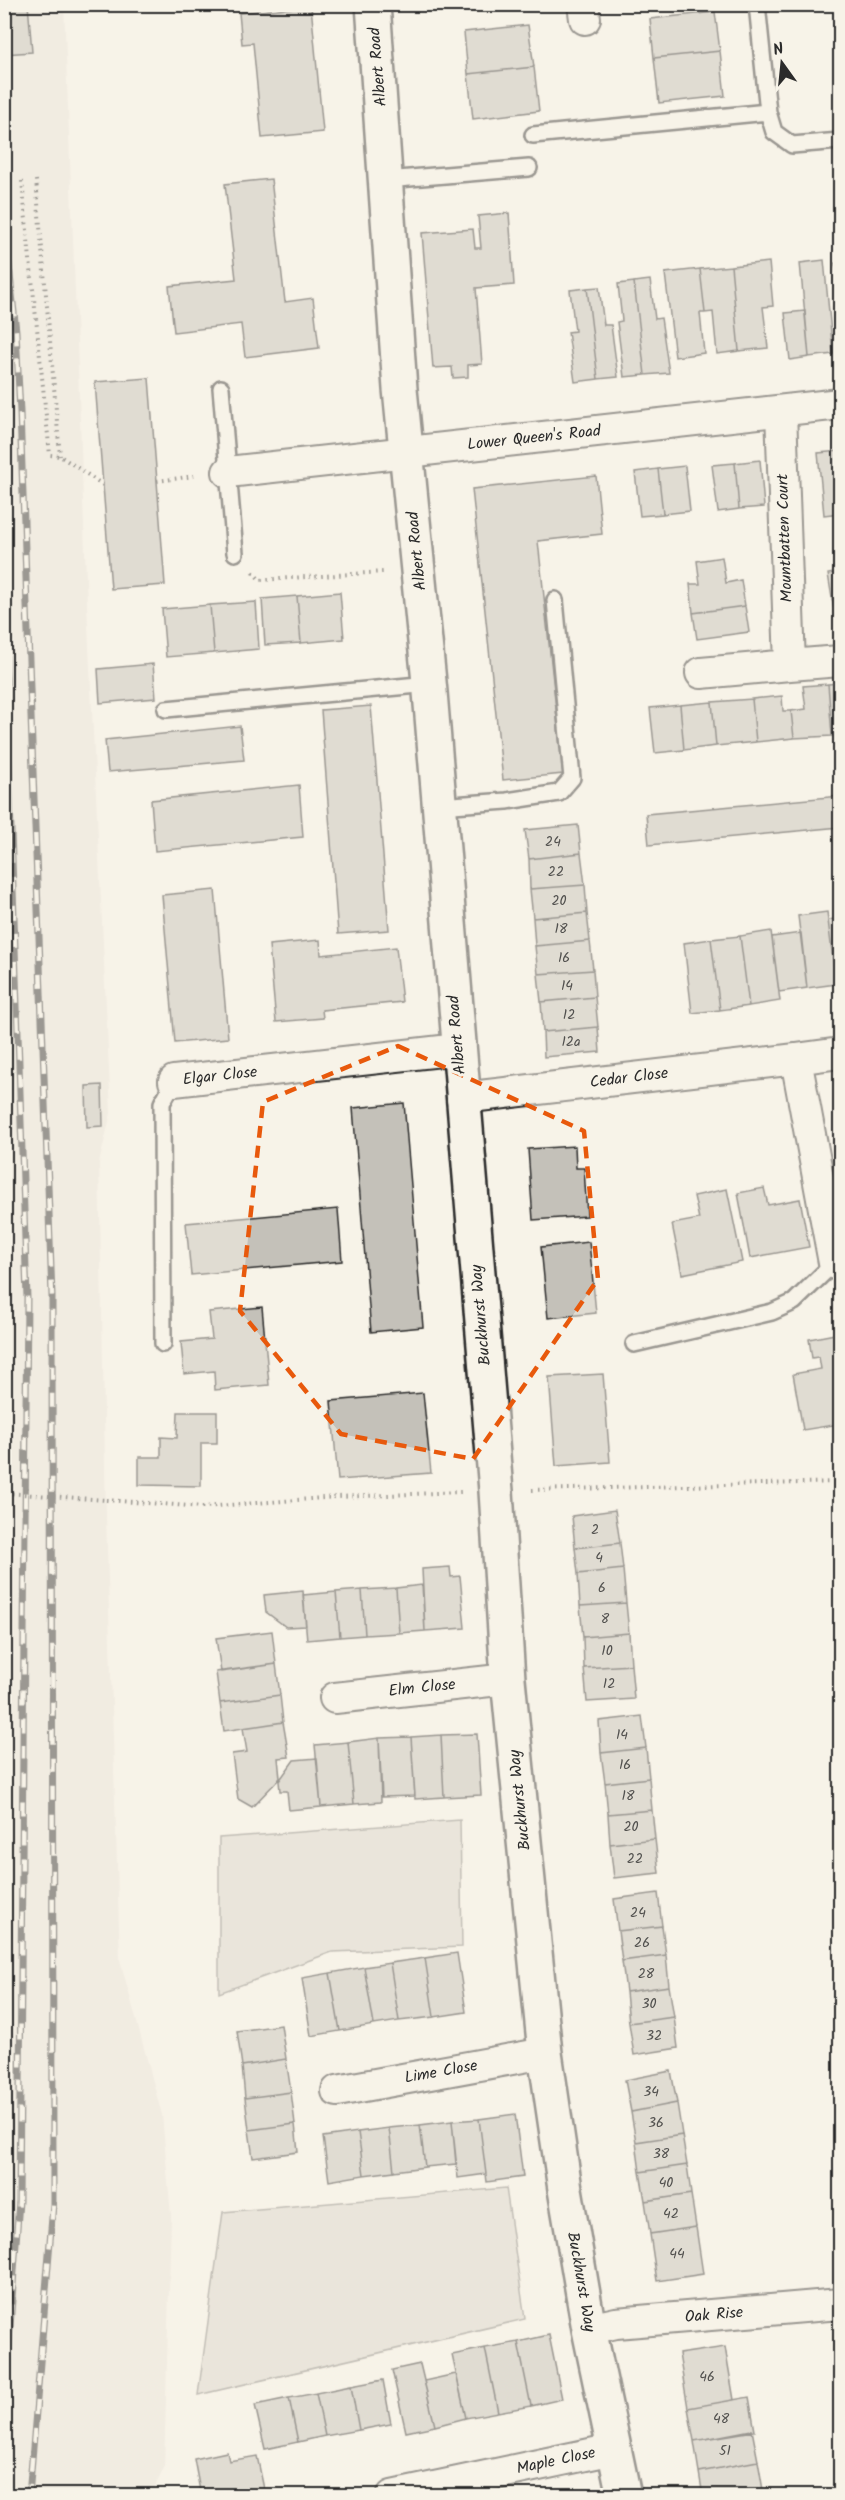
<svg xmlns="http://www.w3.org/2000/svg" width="845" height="2500" font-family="Kalam,sans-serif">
	<rect width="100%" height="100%" fill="#f7f3e8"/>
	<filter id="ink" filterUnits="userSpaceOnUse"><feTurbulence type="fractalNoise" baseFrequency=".0167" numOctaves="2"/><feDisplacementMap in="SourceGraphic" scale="12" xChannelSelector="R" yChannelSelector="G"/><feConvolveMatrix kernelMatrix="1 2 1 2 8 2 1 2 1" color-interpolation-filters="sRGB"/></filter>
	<g filter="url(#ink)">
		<!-- built -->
		<path fill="#e8e4da" d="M5 5H64L87 605 111 1113 99 1163 106 1517 120 1960 162 2115 171 2216 164 2468 151 2495H5L4 701 10 700 4 635Z"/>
		<!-- green -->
		<path fill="#dad6cc" stroke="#82807c" stroke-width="1.5" d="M460 1820 462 1947 332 1952 219 1993V1838Z
			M506 2188 525 2319 198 2395 223 2212Z"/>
		<!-- building -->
		<path fill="#c4c1b9" stroke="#2b2b2b" stroke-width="1.5" d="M4 4H28L32 52 4 54Z
			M474 4H527L474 10Z
			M311 6 323 132 262 138 253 43 242 44 239 13Z
			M715 12 720 51 654 58 650 19Z
			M528 25 534 67 468 74 464 32Z
			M720 51 725 96 659 103 654 58Z
			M534 67 539 111 473 119 468 74Z
			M271 179 285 302 313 298 319 348 245 357 241 324 174 332 169 286 236 279 225 184Z
			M509 213 514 285 476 288 482 364 468 365V377L453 378 452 367 433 368 422 233 473 229 475 248H481L478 216Z
			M824 260 833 354 809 357 800 263Z
			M769 262 773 306 763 307 768 348 739 351 731 266Z
			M840 262V343L836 304 840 303 835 263Z
			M731 266 739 351 717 354 713 312 705 313 700 269Z
			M700 269 705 313H700L704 353 675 357 665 273Z
			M650 280 655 319 661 318 669 373 645 375 634 282Z
			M634 282 645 375 624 377 617 322 622 321 618 284Z
			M599 287 604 325H611L618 377 598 379 587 288Z
			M587 288 598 379 575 382 568 332 575 331 570 290Z
			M805 311 809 357 790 360 785 313Z
			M149 378 165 585 111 589 95 382Z
			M840 451V513L824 515 818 453Z
			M760 460 764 507 739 509 735 463Z
			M735 463 739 509 718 512 712 465Z
			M685 466 690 511 663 514 658 469Z
			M658 469 663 514 640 516 635 472Z
			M596 476 602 534 538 541 563 774 503 780 472 489Z
			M722 557 726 583 741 580 745 606 693 613 690 584H700L697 561Z
			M840 572V627L837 628 828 574Z
			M340 592 344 639 301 643 297 596Z
			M297 596 301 643 265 645 262 599Z
			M256 602 259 649 214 653 210 605Z
			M210 605 214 653 166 657 162 609Z
			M745 606 749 632 697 639 693 613Z
			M153 664 156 698 100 703 98 669Z
			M840 683V735L832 736 828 684Z
			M828 684 832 736 794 738 791 711 806 709 803 686Z
			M782 696 783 711H791L794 738 756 742 752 699Z
			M752 699 756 742 716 746 712 702Z
			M712 702 716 746 684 750 680 705Z
			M680 705 684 750 655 753 650 708Z
			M371 706 389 930 338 934 321 710Z
			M240 726 244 760 108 772 105 740Z
			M299 785 303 837 155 851 151 800Z
			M840 796V827L649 845 646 814Z
			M578 825 581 853 529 859 525 830Z
			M581 853 585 885 530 889 529 859Z
			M585 885 587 913 533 918 530 889Z
			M215 890 228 1038 175 1043 162 895Z
			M827 912 836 984 807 988 798 916Z
			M587 913 590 941 535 946 533 918Z
			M840 918V984H836L828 920Z
			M771 931 780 1001 749 1006 740 936Z
			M801 933 807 988 779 992 772 937Z
			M740 936 749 1006 720 1010 711 939Z
			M711 939 720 1010 692 1013 684 943Z
			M320 940 321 955 396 947 402 1002 322 1010 323 1018 276 1022 269 945Z
			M590 941 593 970 538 974 535 946Z
			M593 970 595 997 541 1002 538 974Z
			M595 997 598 1027 543 1032 541 1002Z
			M598 1027 600 1052 544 1057 543 1032Z
			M102 1085 103 1126 87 1127 86 1086Z
			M404 1103 423 1327 371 1332 353 1108Z
			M575 1146 576 1168H584L587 1216 533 1220 528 1149Z
			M764 1188 768 1205 800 1199 809 1247 750 1258 738 1193Z
			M727 1189 742 1262 682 1274 672 1224 699 1219 694 1196Z
			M338 1209 342 1261 191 1275 186 1223Z
			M589 1242 596 1313 548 1318 541 1247Z
			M262 1307 269 1385 215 1390 214 1371 184 1374 181 1342 212 1339 209 1312Z
			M840 1333V1436L839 1424 803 1430 793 1374 821 1369 819 1357 812 1358 809 1339Z
			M603 1374 610 1462 556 1466 549 1377Z
			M423 1393 431 1473 338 1480 331 1401Z
			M178 1412H217V1443H201V1486L139 1485V1457H161V1437L177 1438Z
			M615 1510 620 1543 575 1548 572 1516Z
			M620 1543 623 1569 578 1574 575 1548Z
			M450 1567 451 1577 460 1576 465 1628 425 1631 422 1569Z
			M623 1569 626 1603 580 1606 578 1574Z
			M422 1585 425 1631 399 1633 396 1588Z
			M396 1588 399 1633 365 1635 362 1590Z
			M362 1590 365 1635 340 1637 336 1592Z
			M303 1591 306 1626 286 1627 266 1612 264 1595Z
			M336 1592 340 1637 307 1640 303 1595Z
			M626 1603 629 1633 583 1637 580 1606Z
			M272 1631 276 1664 221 1672 216 1638Z
			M629 1633 631 1665 584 1668 583 1637Z
			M276 1664 280 1695 220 1703 216 1672Z
			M631 1665 634 1699 587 1702 584 1668Z
			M280 1695 283 1722 224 1731 220 1703Z
			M642 1716 646 1748 601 1753 599 1721Z
			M283 1722 289 1757 278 1758 280 1778 252 1807 238 1799 232 1754 247 1752 243 1728Z
			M477 1734 481 1795 444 1797 441 1735Z
			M441 1735 444 1797 415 1799 411 1737Z
			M411 1737 415 1796 382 1797 379 1738Z
			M379 1738 381 1802 354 1804 348 1742Z
			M348 1742 354 1804 321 1807 315 1745Z
			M646 1748 649 1778 605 1783 601 1753Z
			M317 1758 321 1807 289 1810 287 1791H280L279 1781 294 1760Z
			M649 1778 652 1810 608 1814 605 1783Z
			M652 1810 655 1839 610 1844 608 1814Z
			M655 1839 659 1873 614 1878 610 1844Z
			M658 1893 662 1926 618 1931 614 1899Z
			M662 1926 666 1955 622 1961 618 1931Z
			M457 1953 466 2012 434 2017 425 1958Z
			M666 1955 669 1986 626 1992 622 1961Z
			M425 1958 434 2017 399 2021 390 1963Z
			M390 1963 399 2021 374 2025 364 1967Z
			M364 1967 374 2025 340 2031 330 1973Z
			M330 1973 340 2031 311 2036 302 1978Z
			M669 1986 674 2017 629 2023 626 1992Z
			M674 2017 678 2048 634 2055 629 2023Z
			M281 2025 286 2059 242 2066 237 2031Z
			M286 2059 291 2092 245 2098 242 2066Z
			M671 2071 677 2103 631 2112 625 2080Z
			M291 2092 295 2124 249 2130 245 2098Z
			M677 2103 682 2135 636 2142 631 2112Z
			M515 2114 523 2177 487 2182 479 2119Z
			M479 2119 486 2174 458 2178 452 2121Z
			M452 2121 456 2164 425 2167 420 2125Z
			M295 2124 298 2152 253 2158 249 2130Z
			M420 2125 425 2167 394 2171 389 2128Z
			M389 2128 394 2171 364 2175 358 2132Z
			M358 2132 364 2175 329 2181 323 2137Z
			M682 2135 687 2165 640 2172 636 2142Z
			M687 2165 691 2194 645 2201 640 2172Z
			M691 2194 696 2227 650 2234 645 2201Z
			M696 2227 703 2274 657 2281 650 2234Z
			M549 2335 562 2399 531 2406 518 2342Z
			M518 2342 531 2406 498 2412 485 2348Z
			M725 2347 734 2400 688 2408 679 2354Z
			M485 2348 498 2412 466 2418 452 2355Z
			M420 2364 435 2426 406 2432 392 2370Z
			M456 2374 466 2418 435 2426 424 2381Z
			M383 2380 391 2424 359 2430 351 2386Z
			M351 2386 359 2430 325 2436 316 2393Z
			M316 2393 325 2436 298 2442 289 2398Z
			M749 2397 755 2431 694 2441 688 2408Z
			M289 2398 298 2442 265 2449 255 2405Z
			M752 2430 758 2461 699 2472 694 2441Z
			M227 2452 229 2461 257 2456 264 2489 228 2496H201L194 2459Z
			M758 2461 764 2496H703L699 2472Z"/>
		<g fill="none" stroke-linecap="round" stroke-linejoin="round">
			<defs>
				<path id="lane" d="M757 4 768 112 774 132 792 145 840 141
					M533 135 768 112
					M386 180 529 168
					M221 388 235 553
					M166 709 429 684
					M439 806 507 801 559 793 572 778 555 600
					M163 1344 162 1103 174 1081
					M634 1344 772 1312 794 1302 834 1263"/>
				<path id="street" d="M583 4 585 19
					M781 411 790 665 840 661
					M228 472 840 404
					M701 673 790 665
					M796 1059 840 1053
					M174 1081 459 1049
					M462 1098 796 1059 834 1263 840 1266
					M335 1698 508 1679
					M337 2091 545 2053
					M589 2329 616 2323 840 2304
					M392 2496 614 2449"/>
				<path id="secondary" d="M373 4 400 389 430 692 496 1491 508 1679 545 2053 565 2189 589 2329 624 2496"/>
			</defs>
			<!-- lane casing -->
			<use href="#lane" stroke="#2b2b2b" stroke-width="20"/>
			<!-- street casing -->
			<use href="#street" stroke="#2b2b2b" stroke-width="34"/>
			<!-- secondary casing -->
			<use href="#secondary" stroke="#2b2b2b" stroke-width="38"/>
			<!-- path -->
			<path stroke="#2b2b2b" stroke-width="4" stroke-dasharray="1.5 4.5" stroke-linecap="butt" d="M36 180 60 456
				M22 181 50 455 60 456 103 485
				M157 481 195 476
				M253 572 260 580 383 572
				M532 1490 840 1482
				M4 1493H6
				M106 1500 203 1507 337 1497 462 1492"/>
			<!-- lane -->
			<use href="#lane" stroke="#f7f3e8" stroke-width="15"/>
			<!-- street -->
			<use href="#street" stroke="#f7f3e8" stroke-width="30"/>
			<!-- secondary -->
			<use href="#secondary" stroke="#f7f3e8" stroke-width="33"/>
			<defs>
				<path id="rail" d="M4 219 16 331 20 412 52 1296 53 2205 29 2496
					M4 625 27 1298 19 2201 4 2411"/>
			</defs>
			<!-- rail casing -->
			<use href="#rail" stroke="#2b2b2b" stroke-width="7"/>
			<!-- rail -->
			<use href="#rail" stroke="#f7f3e8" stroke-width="4.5" stroke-dasharray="14" stroke-linecap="butt"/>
			<!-- path-bridge -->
			<path stroke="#2b2b2b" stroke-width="4" stroke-dasharray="1.5 4.5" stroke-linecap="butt" d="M6 1493 106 1500"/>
		</g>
	</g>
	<!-- marked area -->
	<path d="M0 0H845V2500H0ZM398 1046 584 1131 598 1279 473 1459 341 1434 240 1311 263 1102Z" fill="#f7f3e8" fill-opacity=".55" fill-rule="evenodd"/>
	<path fill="none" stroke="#e8590c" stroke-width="4.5" stroke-dasharray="12 8" stroke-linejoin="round" d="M398 1046 584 1131 598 1279 473 1459 341 1434 240 1311 263 1102Z"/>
	<g text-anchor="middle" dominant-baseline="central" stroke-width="6" stroke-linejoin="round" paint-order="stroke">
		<!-- number labels -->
		<g font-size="14" fill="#51504e">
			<text x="553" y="842">24</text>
			<text x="556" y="872">22</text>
			<text x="559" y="901">20</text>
			<text x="561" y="929">18</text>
			<text x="564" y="958">16</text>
			<text x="567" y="986">14</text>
			<text x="569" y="1015">12</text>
			<text x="571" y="1042">12a</text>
			<text x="595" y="1530">2</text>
			<text x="599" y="1558">4</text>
			<text x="602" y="1588">6</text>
			<text x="605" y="1619">8</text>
			<text x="607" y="1651">10</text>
			<text x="609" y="1684">12</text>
			<text x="622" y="1735">14</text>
			<text x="625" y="1765">16</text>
			<text x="628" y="1796">18</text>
			<text x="631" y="1827">20</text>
			<text x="635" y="1859">22</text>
			<text x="638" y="1913">24</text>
			<text x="642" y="1943">26</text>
			<text x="646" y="1974">28</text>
			<text x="649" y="2004">30</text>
			<text x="654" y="2036">32</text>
			<text x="651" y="2092">34</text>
			<text x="656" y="2123">36</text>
			<text x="661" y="2154">38</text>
			<text x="666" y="2183">40</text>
			<text x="671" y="2214">42</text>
			<text x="677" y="2254">44</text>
			<text x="707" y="2377">46</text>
			<text x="721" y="2419">48</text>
			<text x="725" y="2451">51</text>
		</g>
		<!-- street labels -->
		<g font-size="16" fill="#2b2b2b" stroke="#f7f3e8">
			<text transform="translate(378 67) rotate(-95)">Albert Road</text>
			<text transform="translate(534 438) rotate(-6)">Lower Queen's Road</text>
			<text transform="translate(785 538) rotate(-92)">Mountbatten Court</text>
			<text transform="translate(417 551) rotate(-96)">Albert Road</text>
			<text transform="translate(457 1035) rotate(-95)">Albert Road</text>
			<text transform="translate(220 1076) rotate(-6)">Elgar Close</text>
			<text transform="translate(629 1078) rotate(-7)">Cedar Close</text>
			<text transform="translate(481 1315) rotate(-95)">Buckhurst Way</text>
			<text transform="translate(422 1688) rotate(-6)">Elm Close</text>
			<text transform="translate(520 1800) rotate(-96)">Buckhurst Way</text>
			<text transform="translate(441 2072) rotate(-10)">Lime Close</text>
			<text transform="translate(581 2282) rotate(80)">Buckhurst Way</text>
			<text transform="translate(714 2315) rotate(-5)">Oak Rise</text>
			<text transform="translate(556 2461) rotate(-12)">Maple Close</text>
		</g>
	</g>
	<!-- margin -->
	<rect width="845" height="2500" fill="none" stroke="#f7f3e8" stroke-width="24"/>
	<rect x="12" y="12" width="821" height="2476" fill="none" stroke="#2b2b2b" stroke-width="2" filter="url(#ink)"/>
	<!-- north arrow -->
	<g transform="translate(782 63) rotate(345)" stroke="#f7f3e8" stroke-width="4.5" paint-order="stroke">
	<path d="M0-4.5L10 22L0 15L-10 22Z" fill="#2b2b2b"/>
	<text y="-9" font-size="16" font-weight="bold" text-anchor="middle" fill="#2b2b2b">N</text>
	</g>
</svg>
